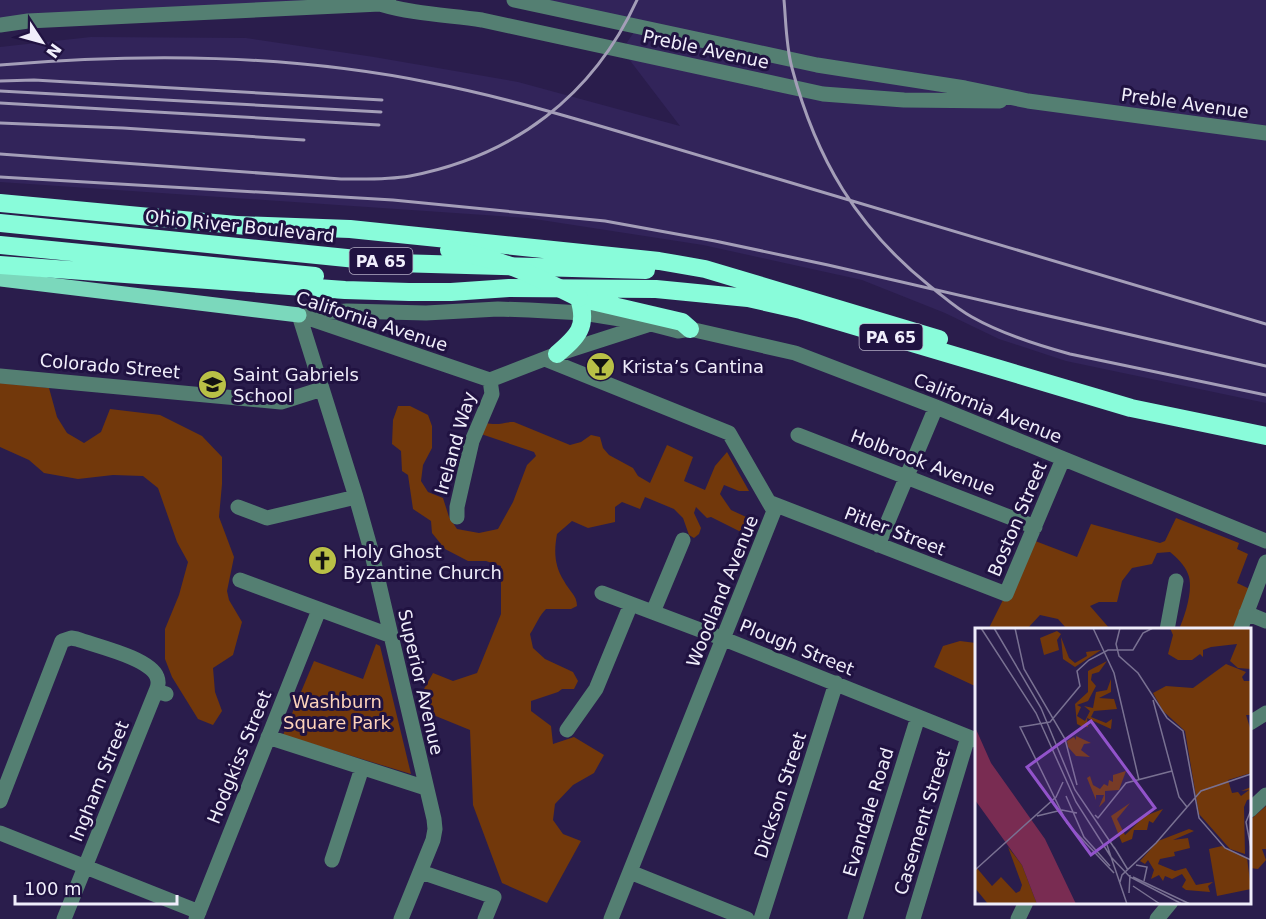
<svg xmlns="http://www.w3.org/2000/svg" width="1266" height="919" font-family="'DejaVu Sans',sans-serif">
	<rect width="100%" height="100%" fill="#2a1d4c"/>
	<!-- built -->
	<path fill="#32245a" d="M0 0H394L0 25Z
		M514 0H1266V403L1066 361 999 339 945 313 862 280 703 245 528 218 0 182V47L91 37 246 38 374 57 518 82 680 126 622 50 638 26Z"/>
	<!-- green -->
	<path fill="#72380b" d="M0 383 49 388 57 417 67 433 84 443 101 432 110 409 160 415 202 436 222 457V484L219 517 234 557 227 591 229 600 242 622 233 655 213 668 215 692 222 711 213 725 198 719 172 677 165 659V629L179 595 188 562 177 542 158 488 143 476 113 475 78 479 44 473 29 460 0 447Z
		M398 406H410L428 415 432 426V448L423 465 421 481 428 492 443 498 449 517 457 529 479 533 498 529 513 502 527 465 536 456 534 452 481 434 485 423C500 426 502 422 514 422L570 445 581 442 591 435 600 437 603 448 609 455 633 468 638 476 650 483 667 445 693 457 684 481 705 490 715 466 727 452 749 491H739L724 485 720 494 731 510 757 522 751 537 711 517 707 518 696 507 694 513 701 528 699 534 694 538 689 535 683 518 674 509 645 497 640 509 622 502 615 507V522L588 528 572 521 557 534C554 551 554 565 564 581 569 591 577 595 577 606L571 609H546C539 616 536 625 530 634L533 648 545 659 573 672 578 681 574 689H562L558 692 531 701V711L551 726 553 744 574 737 604 755 594 773 573 785 555 804 553 820 563 834 581 841 547 903 502 883 473 805 470 730 421 710 424 689 433 673 453 681 477 673 501 614V566L486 561H468L445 549 432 533 431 521 413 509 408 475 402 471 401 451 392 444 393 420Z
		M1176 518 1239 543 1237 549 1248 554 1237 583 1254 591 1240 629H1179C1185 616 1194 588 1188 574 1185 565 1176 557 1170 552L1157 553 1152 564 1132 568 1122 581 1117 602H1099L1090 606 1110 629H1067L1058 619 1040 615 1027 629 988 630 1006 594 1030 539 1077 557 1091 524 1160 543 1165 541Z
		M960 641 976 643V684L975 686 934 667 943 646Z
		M376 644 380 646 411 774 283 735 314 661 363 679Z
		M1266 806V849H1262L1266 860 1258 869 1250 868V820Z"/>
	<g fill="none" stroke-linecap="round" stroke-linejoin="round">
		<!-- minor -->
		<path stroke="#547f72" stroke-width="15" d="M514 0 817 65 965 88 1028 101 1266 133
			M380 4C413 14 448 15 482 20L823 94 904 100 1000 101
			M0 25 28 21 380 4 389 2
			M299 315 347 311 426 313 498 309 529 310 583 313 651 324 678 331 690 329 795 353 936 407 1266 541
			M299 315 356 497 371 550 434 819 435 829 433 840 401 919
			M305 317 490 380 557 354 647 325
			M545 359 729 433 774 511 611 919
			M0 376 281 402 322 389
			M798 435 1035 527
			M771 503 1006 594 1063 459
			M238 507 267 518 356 497
			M457 517V507L472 441 492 394 490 380
			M878 545 936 407
			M240 580 389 635
			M602 593 724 639 976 740
			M653 612 683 540
			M1246 613 1266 621
			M1167 630 1176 581
			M1240 630 1266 562
			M1250 723 1266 713
			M567 730 596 689 631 604
			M268 737 426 788
			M0 801 62 641 71 638 77 639C96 646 150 658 157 677 159 682 158 687 156 691L166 694
			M1250 810 1266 795
			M0 833 199 912
			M332 860 362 768
			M421 872 494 897 485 919
			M630 872 747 919
			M64 919 156 691
			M196 919 319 610
			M761 919 836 683
			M855 919 918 717
			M913 919 968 737
			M1018 919 1026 902
			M1157 919 1171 902"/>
		<!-- major -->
		<path stroke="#7bd8bc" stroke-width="15" d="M0 279 299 315"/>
		<!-- highway -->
		<path stroke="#89fcda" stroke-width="18" d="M0 203 247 226
			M0 223 396 263 646 270
			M237 225 350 229 659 261 705 269 939 339
			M0 245 315 276
			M0 265 345 290 409 292H451L509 288 656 289 748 298 801 310 1131 408 1266 436
			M557 354C578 336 588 327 579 298L682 322 690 329"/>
		<!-- rail -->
		<path stroke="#a49eb8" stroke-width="3" d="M784 0C786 22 786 46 792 68 816 159 857 228 931 287 944 297 957 309 972 317 1002 334 1037 345 1070 354L1266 395
			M0 65C144 53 289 54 432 83 494 95 556 113 617 131L1266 324
			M0 81 34 80 382 100
			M0 91 381 112
			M0 103 379 125
			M0 123 123 128 304 140
			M0 154 341 179C364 179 387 180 410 176 514 156 593 96 637 0
			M0 177 393 200 605 221 715 241 828 265 1266 366"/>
		<!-- highway-bridge -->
		<path stroke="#89fcda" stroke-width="18" d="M449 250C501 258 533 275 579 298"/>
	</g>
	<!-- icons -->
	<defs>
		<symbol id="bar-disc" viewBox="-11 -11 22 22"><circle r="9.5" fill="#b9c046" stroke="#201241"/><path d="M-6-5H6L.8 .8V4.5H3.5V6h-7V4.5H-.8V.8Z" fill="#111"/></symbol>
		<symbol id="school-disc" viewBox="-11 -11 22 22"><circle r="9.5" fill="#b9c046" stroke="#201241"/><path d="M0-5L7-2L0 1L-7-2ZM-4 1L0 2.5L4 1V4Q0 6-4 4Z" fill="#111"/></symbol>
		<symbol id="church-disc" viewBox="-11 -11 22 22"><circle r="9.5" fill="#b9c046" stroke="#201241"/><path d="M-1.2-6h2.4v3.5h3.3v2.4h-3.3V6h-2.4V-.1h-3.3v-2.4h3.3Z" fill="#111"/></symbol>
	</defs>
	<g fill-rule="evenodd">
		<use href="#bar-disc" x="584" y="350" width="33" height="33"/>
		<use href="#school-disc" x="196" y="368" width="33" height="33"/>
		<use href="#church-disc" x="306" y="544" width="33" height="33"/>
	</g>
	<g text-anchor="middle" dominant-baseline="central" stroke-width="6" stroke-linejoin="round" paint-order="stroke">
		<!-- shield labels -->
		<g fill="#201241" stroke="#b2acc3" stroke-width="1.5">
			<rect x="349.5" y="248" width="63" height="26" rx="4.5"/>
			<rect x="859.5" y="324" width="63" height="26" rx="4.5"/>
		</g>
		<g font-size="16" font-weight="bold" fill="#f0eefb">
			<text x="381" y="261">PA 65</text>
			<text x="891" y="337">PA 65</text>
		</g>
		<!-- street labels -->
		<g font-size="18" fill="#f0eefb" stroke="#201241">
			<text transform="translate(706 49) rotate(12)">Preble Avenue</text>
			<text transform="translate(1185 103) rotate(8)">Preble Avenue</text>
			<text transform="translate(240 226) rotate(6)">Ohio River Boulevard</text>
			<text transform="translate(372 321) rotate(18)">California Avenue</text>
			<text transform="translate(110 366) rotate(5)">Colorado Street</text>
			<text transform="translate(988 408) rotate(22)">California Avenue</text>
			<text transform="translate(455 443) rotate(-74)">Ireland Way</text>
			<text transform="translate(923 462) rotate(21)">Holbrook Avenue</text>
			<text transform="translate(1017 519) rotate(-67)">Boston Street</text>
			<text transform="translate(895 531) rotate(21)">Pitler Street</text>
			<text transform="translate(722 591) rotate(-68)">Woodland Avenue</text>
			<text transform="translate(797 647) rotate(22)">Plough Street</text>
			<text transform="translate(421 682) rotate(77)">Superior Avenue</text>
			<text transform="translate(239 757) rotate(-68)">Hodgkiss Street</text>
			<text transform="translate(99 781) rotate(-68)">Ingham Street</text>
			<text transform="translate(780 795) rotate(-72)">Dickson Street</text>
			<text transform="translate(868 812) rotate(-73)">Evandale Road</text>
			<text transform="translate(922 822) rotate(-73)">Casement Street</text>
		</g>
		<!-- poi labels -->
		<g font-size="18" fill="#f0eefb" stroke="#201241" text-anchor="start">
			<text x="622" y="366">Krista’s Cantina</text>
			<text x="233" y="374">Saint Gabriels<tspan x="233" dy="21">School</tspan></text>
			<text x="343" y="551">Holy Ghost<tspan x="343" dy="21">Byzantine Church</tspan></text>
		</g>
		<!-- park labels -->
		<g font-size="18" fill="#fdd3ba" stroke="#201241">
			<text x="337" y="701">Washburn<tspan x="337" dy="21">Square Park</tspan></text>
		</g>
	</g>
	<!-- overview -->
	<g transform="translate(975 628)">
		<rect width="276" height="276" fill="#2a1d4c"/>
		<path d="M195 0H276V41L263 40 255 33 262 16 236 19 228 22V29L225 26 217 32H203L193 26 198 7ZM82 3 86 6 82 12 84 22 69 27 65 10ZM86 9 94 30 100 35 112 28 111 24 126 22 100 39 88 31ZM132 33 124 44 117 46 116 52 121 58 113 73 102 77 106 79 102 88 110 93 115 83 109 78 118 80 121 64 132 62 136 51V64L124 70 139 71 142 81 119 83 116 89 131 95 137 91 136 101 112 90 113 99 106 98 102 96 100 76 113 64V43ZM251 36 271 44 267 49 269 53H276V87H271L276 103V145L253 152 257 165 263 164 266 168 274 162 266 163 276 159V171L272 172 269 179 270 226 255 221 224 186 210 103 188 83 178 65 191 58 218 60ZM101 108 116 115 109 116 106 122 115 129 101 128 93 119 92 113 99 109 101 112ZM151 143 144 162 130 163V173L124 179 129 167H121V172L112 150 115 148 118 157 125 161 129 156 133 158 134 152 138 154V147ZM155 175 142 191 150 207 170 188 188 181 178 195 174 193 172 202H159L157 211 147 215 136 188ZM214 201 219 203 198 212 213 210 215 220 199 224 200 228 185 231 183 236 200 243 211 240 221 257 238 254 233 258 235 264 211 262 207 259 211 252 207 246 197 251 190 248 188 253 184 247 176 251 179 242 173 232 170 236 165 233 183 213ZM247 218 272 230 276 261 242 268 234 221ZM33 219 47 237 62 276H13L0 260 1 239 17 258 26 249 41 265 45 263 47 257Z" fill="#72380b"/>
		<path d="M0 99 16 135 70 211 101 276H62L47 237 0 172Z" fill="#792c52"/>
		<path fill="none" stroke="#797192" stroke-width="1.5" d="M6 0 61 85 101 174 136 229 155 249 207 276M19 0 66 80 100 162 140 221M40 0 49 41 90 111 102 157M118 0 139 45 164 152M145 0 141 16 144 28 163 45 192 90 208 103 224 190 250 220 276 232M178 72 204 169 212 179M91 168 109 209 135 238M276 182 271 194 276 220M120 187 123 190 151 155 197 143M62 188 87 182 102 185M132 217 152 276M139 219 153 242M161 237 172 239 169 253M0 242 81 169 88 154M139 245 92 195 45 99 75 94 105 58 102 43 114 32 133 22H158L168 5 178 0M158 249 215 276M145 254 147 247 181 215 226 163 276 146M158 258 185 276M154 265 155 247"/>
		<path fill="#9253cb" fill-opacity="0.15" stroke="#9253cb" stroke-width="3" d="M116 93 180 180 116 227 52 139Z"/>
		<rect width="276" height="276" fill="none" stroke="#f0eefb" stroke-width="3"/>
	</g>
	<!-- north arrow -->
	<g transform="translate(42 42) rotate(126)" stroke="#201241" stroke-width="4.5" paint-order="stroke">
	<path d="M0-4.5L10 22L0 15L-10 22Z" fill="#f0eefb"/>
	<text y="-9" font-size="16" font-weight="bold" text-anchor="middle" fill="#f0eefb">N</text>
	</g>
	<!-- scale -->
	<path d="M15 895v9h162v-9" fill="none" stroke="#f0eefb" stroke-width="3"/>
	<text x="24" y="895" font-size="18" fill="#f0eefb" stroke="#201241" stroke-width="4.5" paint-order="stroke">100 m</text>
</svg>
